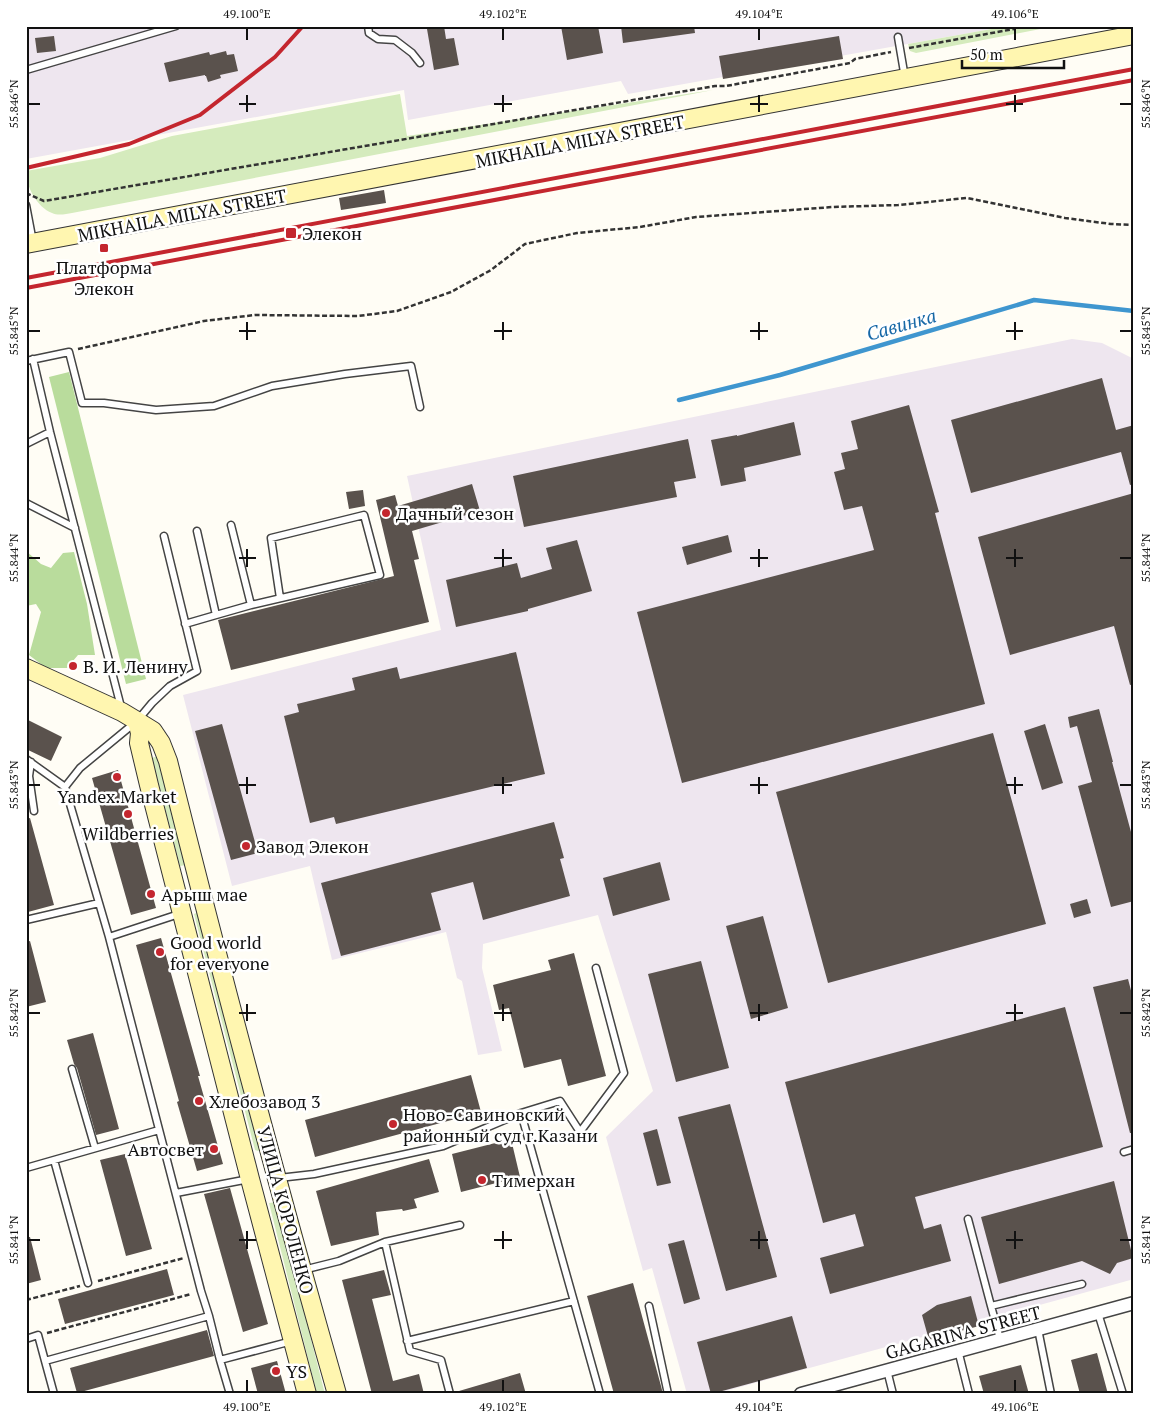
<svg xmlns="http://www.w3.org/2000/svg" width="1160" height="1420" font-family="'PT Serif',serif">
	<rect width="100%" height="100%" fill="#fffdf5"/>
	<!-- industrial -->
	<path fill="#eee6ef" d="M26 26H1008L628 94 621 81 408 120 404 90 26 159Z
		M1072 339 1102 343 1134 359V1279L715 1394H687L652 1268 643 1271 606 1137 653 1091 598 915 483 944 482 968 502 1051 478 1055 462 981 457 978 446 932 332 960 310 866 232 886 183 695 441 630 407 476Z"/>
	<!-- green -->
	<path fill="#d5ebbd" d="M1008 26H1056L916 53 910 51 908 44Z
		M713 90 72 213C66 214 58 216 52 213 37 207 26 187 26 171L100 158 172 136 400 94 407 136Z
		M158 756 186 865 180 866 152 758Z
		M199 912 260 1150 258 1151 255 1150 194 914Z
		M276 1202 325 1394H317L269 1203Z"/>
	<!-- forest -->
	<path fill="#b9dc9c" d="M69 372 146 679 126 684 49 377Z
		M26 551 41 564 51 568 63 553 74 552 87 604 95 655H78L67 668H46L29 655 41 612 36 604 26 606Z"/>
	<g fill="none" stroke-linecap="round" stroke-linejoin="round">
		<!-- stream -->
		<path stroke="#3f96cf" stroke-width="4.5" d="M679 400 780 375 1034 300 1134 311"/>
	</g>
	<!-- building -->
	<path fill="#5a524d" d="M444 26 446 39 454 38 459 65 434 70 427 29Z
		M561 26H598L603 53 567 60Z
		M621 26H694L695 33 623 43Z
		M54 36 56 51 37 53 35 38Z
		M839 36 843 59 723 79 719 56Z
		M226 51 227 55 234 54 238 71 220 75 221 78 208 82 206 76H205V75L169 82 164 63 209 52 210 55Z
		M384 190 386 203 341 210 339 198Z
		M1102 378 1116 430 1134 425V484L1130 485 1121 452 971 493 951 420Z
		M909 405 939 512 935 513 985 704 682 783 637 612 874 550 862 506 844 510 834 472 845 469 841 453 858 449 851 421Z
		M794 422 801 455 744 468 746 481 721 486 711 440 737 435V436Z
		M688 439 696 478 674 482 677 497 524 527 513 476Z
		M472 484 480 511 412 531 419 559 414 560 429 622 231 670 218 620 394 576 376 500 395 495 398 506Z
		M363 490 365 506 349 509 346 492Z
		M1134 493V684L1130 685 1114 626 1010 655 978 537Z
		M728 535 732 552 687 565 682 547Z
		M577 540 592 591 528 609V611L456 627 446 580 517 563 521 578 552 569 546 548Z
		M516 652 545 774 336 824 334 817 310 823 284 716 299 712 297 704 355 690 352 678 397 667 400 679Z
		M1099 709 1113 762H1112L1134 843V901L1111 907 1078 786 1092 782 1077 726 1070 728 1068 717Z
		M26 719 62 737 51 761 26 749Z
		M222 724 258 853 231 860 195 731Z
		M1045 724 1063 783 1042 790 1024 731Z
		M993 733 1046 924 828 983 776 792Z
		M118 770 156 908 131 915 92 778Z
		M30 818 54 905 28 912 26 906V819Z
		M554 822 564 858 560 859 570 896 483 920 473 882 431 893 441 930 341 956 321 883Z
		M660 862 670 900 613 916 603 878Z
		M1087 899 1091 913 1074 918 1070 904Z
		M763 916 788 1008 751 1019 726 926Z
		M161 938 200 1076H198L223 1164 197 1171 177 1102 179 1101 136 945Z
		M30 941 46 1002 26 1007V942Z
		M574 953 606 1076 568 1086 561 1059 524 1068 509 1008 499 1010 493 985 551 970 548 960Z
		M701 961 729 1068 676 1082 648 974Z
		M1128 979 1134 1002V1133H1130L1093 987Z
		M1065 1007 1103 1147 915 1197 924 1229 941 1224 951 1261 830 1294 820 1258 864 1246 855 1214 823 1223 785 1082Z
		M93 1033 119 1129 96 1135 77 1068 74 1064 67 1040Z
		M471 1075 481 1112 315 1157 305 1120Z
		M730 1104 777 1277 726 1291 678 1117Z
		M657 1129 671 1183 657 1186 643 1133Z
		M511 1139 520 1177 461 1192 452 1154Z
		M125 1154 152 1249 126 1256 100 1160Z
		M429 1159 439 1192 414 1199 417 1208 403 1211 402 1209 376 1212 379 1235 331 1246 316 1191Z
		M1114 1181 1133 1258 1117 1263 1110 1274 1082 1261 999 1284 981 1217Z
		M230 1188 268 1324 243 1332 204 1194Z
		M26 1237H30L41 1280 26 1284Z
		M684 1240 700 1299 684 1304 668 1244Z
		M167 1269 174 1295 65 1324 58 1299Z
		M384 1270 391 1295 372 1299 393 1381 419 1374 424 1394H372L342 1280Z
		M633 1283 661 1386 663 1394H614L587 1296Z
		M971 1296 979 1326 929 1340 922 1315 937 1305Z
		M792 1316 807 1368 711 1394 697 1342Z
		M207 1330 214 1356 77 1393 70 1368Z
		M1097 1353 1108 1394H1080L1071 1360Z
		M277 1361 286 1394H258L251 1368Z
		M1021 1365 1029 1394H984L979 1376Z
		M520 1373 526 1394H460L459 1391Z"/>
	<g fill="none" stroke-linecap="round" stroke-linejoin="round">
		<defs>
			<path id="lane" d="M368 26 369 33 378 39 395 40 412 53 420 63
				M898 37 905 78
				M26 70 176 26
				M26 205 33 242
				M33 359 50 432 121 707
				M26 361 69 352 82 403H104L156 410 214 406 272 386 345 374 411 366 420 407
				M26 444 50 432
				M26 503 75 528
				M251 605 380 575 364 515 271 538 280 598
				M216 615 251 605 231 525
				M185 624 216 615 197 531
				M26 759 65 787 109 937 179 914
				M31 762 29 776 34 811
				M65 787 80 768 137 721 152 703 170 686 197 671 164 536
				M26 920 99 903
				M72 1069 95 1148
				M521 1113 600 1394
				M1124 1152 1134 1149
				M54 1160 88 1283
				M26 1168 159 1130
				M279 1178 314 1174 443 1146 521 1113 560 1101 580 1132 624 1073 596 968
				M176 1193 249 1179
				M968 1219 991 1306
				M385 1242 410 1351 441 1360 450 1394
				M303 1270 339 1261 385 1242 460 1225
				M649 1306 668 1394
				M1098 1313 1123 1394
				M209 1316 220 1360
				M1038 1329 1051 1394
				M26 1339 38 1335 45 1361
				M1000 1339 991 1306 1082 1284
				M407 1341 574 1301
				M958 1350 969 1394
				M887 1370 893 1394
				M54 1394 45 1361 209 1316 201 1291 109 937
				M230 1394 220 1360 292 1341"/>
			<path id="street" d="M801 1394 1134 1303"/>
			<path id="secondary" d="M26 244 1134 35
				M26 668 122 712 137 721 153 731 161 743 168 761C221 973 277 1184 337 1394
				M137 721 140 733 139 743 149 785 250 1179 307 1394"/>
		</defs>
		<!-- lane casing -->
		<use href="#lane" stroke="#444" stroke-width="9"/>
		<!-- street casing -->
		<use href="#street" stroke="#444" stroke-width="15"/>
		<!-- secondary casing -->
		<use href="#secondary" stroke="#333" stroke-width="20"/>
		<!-- path -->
		<path stroke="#333" stroke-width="2.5" stroke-dasharray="5 2.5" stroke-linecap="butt" d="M909 48 1014 29 1017 26
			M26 193 44 201 715 86H726L850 63 855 59 891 52
			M78 349 204 321 255 315 358 316 397 311 451 292 491 270 525 244 577 233 640 227 696 217 833 207 898 205 967 198 1065 218 1111 224 1134 225
			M98 1281 184 1258
			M26 1300 80 1286
			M47 1333 191 1294"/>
		<!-- lane -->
		<use href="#lane" stroke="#fff" stroke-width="6"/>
		<!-- street -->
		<use href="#street" stroke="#fff" stroke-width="12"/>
		<!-- secondary -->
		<use href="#secondary" stroke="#fff6b0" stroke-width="18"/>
		<!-- rail -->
		<path stroke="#c4262e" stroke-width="4" d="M26 168 129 144 200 115 275 57 303 26
			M26 278 1134 69
			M26 288 1134 80"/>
	</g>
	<!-- ticks -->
	<path fill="none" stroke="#111" stroke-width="2" d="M247 28V40M503 28V40M759 28V40M1015 28V40M247 95V112M503 95V112M759 95V112M1015 95V112M28 104H40M239 104H256M494 104H512M750 104H768M1006 104H1023M1120 104H1132M247 322V340M503 322V340M759 322V340M1015 322V340M28 331H40M239 331H256M494 331H512M750 331H768M1006 331H1023M1120 331H1132M247 549V567M503 549V567M759 549V567M1015 549V567M28 558H40M239 558H256M494 558H512M750 558H768M1006 558H1023M1120 558H1132M247 777V794M503 777V794M759 777V794M1015 777V794M28 785H40M239 785H256M494 785H512M750 785H768M1006 785H1023M1120 785H1132M247 1004V1021M503 1004V1021M759 1004V1021M1015 1004V1021M28 1013H40M239 1013H256M494 1013H512M750 1013H768M1006 1013H1023M1120 1013H1132M247 1231V1249M503 1231V1249M759 1231V1249M1015 1231V1249M28 1240H40M239 1240H256M494 1240H512M750 1240H768M1006 1240H1023M1120 1240H1132M247 1380V1392M503 1380V1392M759 1380V1392M1015 1380V1392"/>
	<!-- markers -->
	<g fill="#c4262e" stroke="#fff" stroke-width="2">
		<rect x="285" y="227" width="12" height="12" rx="2.5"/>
		<rect x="99" y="243" width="10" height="10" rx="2.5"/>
		<circle cx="386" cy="513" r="5"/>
		<circle cx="73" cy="666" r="5"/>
		<circle cx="117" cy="777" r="5"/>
		<circle cx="128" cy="814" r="5"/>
		<circle cx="246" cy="846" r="5"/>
		<circle cx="151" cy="894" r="5"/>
		<circle cx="160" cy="952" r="5"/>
		<circle cx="199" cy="1101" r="5"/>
		<circle cx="393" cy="1124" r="5"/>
		<circle cx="214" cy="1149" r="5"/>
		<circle cx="482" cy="1180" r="5"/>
		<circle cx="276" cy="1371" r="5"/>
	</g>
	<g text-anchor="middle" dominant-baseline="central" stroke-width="5" stroke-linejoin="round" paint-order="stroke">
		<!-- street labels -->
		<g font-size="18" fill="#111" stroke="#fff">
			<text transform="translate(580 141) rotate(-11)">MIKHAILA MILYA STREET</text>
			<text transform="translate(182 215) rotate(-11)">MIKHAILA MILYA STREET</text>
			<text transform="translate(286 1210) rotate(75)">УЛИЦА КОРОЛЕНКО</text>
			<text transform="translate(963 1332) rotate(-15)">GAGARINA STREET</text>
		</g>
		<!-- poi labels -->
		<g font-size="18" fill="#111" stroke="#fff" text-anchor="start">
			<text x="302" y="233">Элекон</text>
			<text x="104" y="267" text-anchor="middle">Платформа<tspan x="104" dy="21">Элекон</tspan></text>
			<text x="396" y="513">Дачный сезон</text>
			<text x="83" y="666">В. И. Ленину</text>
			<text x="117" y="796" text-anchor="middle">Yandex.Market</text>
			<text x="128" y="833" text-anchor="middle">Wildberries</text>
			<text x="256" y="846">Завод Элекон</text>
			<text x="161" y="894">Арыш мае</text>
			<text x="170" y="942">Good world<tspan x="170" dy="21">for everyone</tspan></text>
			<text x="209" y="1101">Хлебозавод 3</text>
			<text x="403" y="1114">Ново-Савиновский<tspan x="403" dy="21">районный суд г.Казани</tspan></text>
			<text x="204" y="1149" text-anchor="end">Автосвет</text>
			<text x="492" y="1180">Тимерхан</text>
			<text x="286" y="1371">YS</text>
		</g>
		<!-- water labels -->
		<g font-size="19" font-style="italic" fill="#1768a6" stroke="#fff">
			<text transform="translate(901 324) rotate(-16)">Савинка</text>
		</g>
	</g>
	<!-- border -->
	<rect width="1160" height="1420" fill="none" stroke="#ffffff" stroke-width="55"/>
	<!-- scale -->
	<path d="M962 60v8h102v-8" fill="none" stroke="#111111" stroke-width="2.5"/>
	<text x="970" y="60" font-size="15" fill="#111111" stroke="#ffffff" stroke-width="4" paint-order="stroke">50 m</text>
	<rect x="28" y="28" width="1104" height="1364" fill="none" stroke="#111" stroke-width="2"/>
	<g font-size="12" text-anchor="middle" fill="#111">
		<text x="247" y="18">49.100°E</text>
		<text x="503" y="18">49.102°E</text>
		<text x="759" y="18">49.104°E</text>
		<text x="1015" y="18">49.106°E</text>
		<text transform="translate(14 104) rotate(-90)" y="4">55.846°N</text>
		<text transform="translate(1146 104) rotate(-90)" y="4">55.846°N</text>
		<text transform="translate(14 331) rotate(-90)" y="4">55.845°N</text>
		<text transform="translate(1146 331) rotate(-90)" y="4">55.845°N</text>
		<text transform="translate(14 558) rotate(-90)" y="4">55.844°N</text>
		<text transform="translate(1146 558) rotate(-90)" y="4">55.844°N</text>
		<text transform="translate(14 785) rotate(-90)" y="4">55.843°N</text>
		<text transform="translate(1146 785) rotate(-90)" y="4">55.843°N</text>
		<text transform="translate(14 1013) rotate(-90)" y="4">55.842°N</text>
		<text transform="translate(1146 1013) rotate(-90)" y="4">55.842°N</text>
		<text transform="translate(14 1240) rotate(-90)" y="4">55.841°N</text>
		<text transform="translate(1146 1240) rotate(-90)" y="4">55.841°N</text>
		<text x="247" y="1411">49.100°E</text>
		<text x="503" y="1411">49.102°E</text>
		<text x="759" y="1411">49.104°E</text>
		<text x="1015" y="1411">49.106°E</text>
	</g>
</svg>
